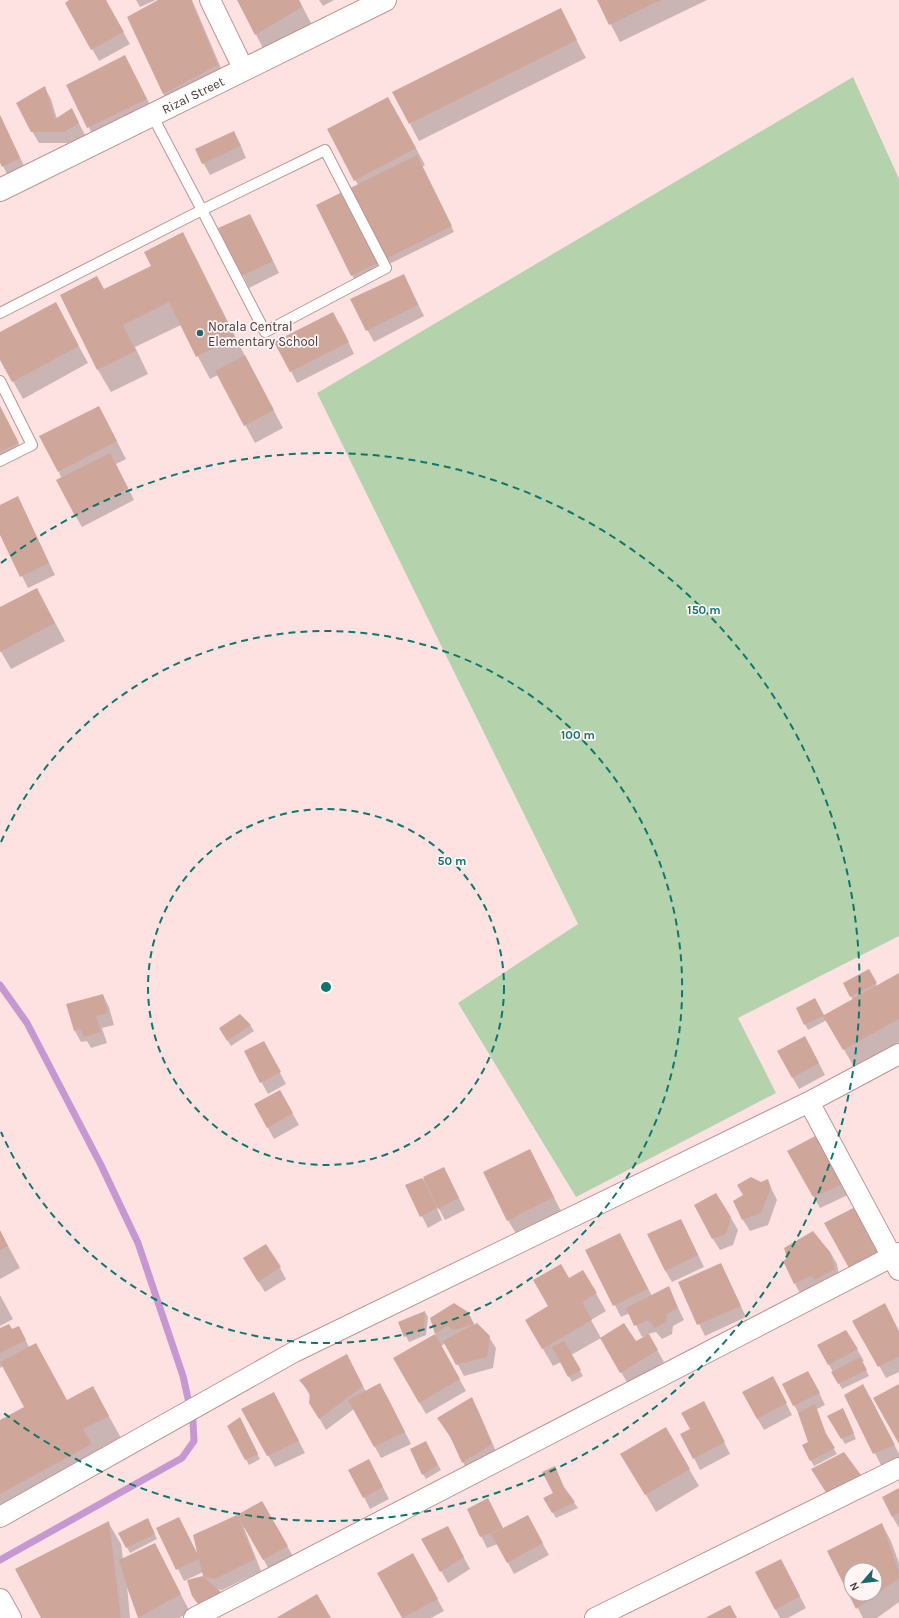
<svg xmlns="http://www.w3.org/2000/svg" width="899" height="1618" font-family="Karla,sans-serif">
	<rect width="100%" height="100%" fill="#fee2e2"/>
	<!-- green -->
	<path fill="#b4d3ac" d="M853 77 899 179V936L738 1018 776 1093 576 1197 458 1003 578 924 317 393Z"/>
	<!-- shadow -->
	<path fill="#0003" fill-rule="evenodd" d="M71 0H105L130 44 99 61 66 3Z
		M136 0H156L140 7Z
		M160 0H192L227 82 173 110 163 93Z
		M238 0H299L312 25 265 52Z
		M319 0H334L323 6Z
		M598 0H707L620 42Z
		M560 9 586 58 419 141 410 124Z
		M125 57 156 116 98 145 67 86Z
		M45 88 51 99 57 119 72 110 85 135 71 143H39L32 131Z
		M0 115 26 170 9 178 0 160Z
		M398 115 425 165 422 167 454 232 355 281 352 275 358 185 329 130Z
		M240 144 246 158 210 175 196 150Z
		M256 226 279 273 249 288 220 229Z
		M182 234 195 256 247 360 283 428 255 443 218 375 210 379 181 325 135 347 148 374 111 392 98 370 61 295 104 290 152 267Z
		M404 275 424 316 374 342 351 300Z
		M65 321 88 363 23 399 0 358V333Z
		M340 324 354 354 297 383 291 371Z
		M0 406 24 455 0 467Z
		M99 407 126 459 116 464 134 500 82 527 75 515 59 472Z
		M18 498 55 575 28 588 0 532V506Z
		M46 606 65 641 11 669 0 650V608Z
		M869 971 877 986 899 974V1042L854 1067 827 1020 808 1030 797 1009 814 1000 823 1016 853 1000 844 983Z
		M103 995 109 1007 114 1025 102 1028 107 1043 91 1048 87 1041 81 1042 75 1031Z
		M250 1025 254 1031 231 1046 220 1028Z
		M811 1048 825 1075 799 1089 778 1051Z
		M245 1052 270 1054 286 1084 268 1094Z
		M280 1091 299 1125 274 1139 255 1104Z
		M826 1146 850 1194 820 1208 788 1151Z
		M530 1150 563 1215 518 1237 508 1220Z
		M444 1168 465 1210 445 1220 438 1207 437 1208 442 1220 428 1228 406 1185 424 1179Z
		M767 1180 777 1200 768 1225 750 1231 743 1220Z
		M731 1218 738 1230 733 1245 720 1250 713 1239Z
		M681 1220 704 1267 672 1282 665 1270Z
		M0 1231 20 1268 0 1279Z
		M626 1246 652 1296 668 1287 684 1320 673 1326 672 1334 662 1339 656 1332 648 1334 664 1362 628 1384 601 1338 571 1355 583 1376 572 1382 561 1362 553 1366 526 1320 550 1307 569 1279 583 1271 606 1311 591 1320 601 1338 635 1343 646 1336 642 1337 630 1313 621 1317 587 1251Z
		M830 1252 837 1264 840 1281 801 1295 795 1284Z
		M721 1264 746 1317 705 1336 679 1283Z
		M280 1268 286 1279 265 1292 251 1270Z
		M0 1295 13 1319 0 1326Z
		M425 1312 428 1317 426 1335 409 1342 399 1323Z
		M467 1312 474 1325 489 1337 496 1348 493 1368 464 1376 446 1343 441 1346 466 1391 426 1414 394 1359 436 1335 432 1319Z
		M854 1321 899 1332V1372L886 1378Z
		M0 1329 11 1330 25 1339 29 1347 36 1344 67 1401 105 1409 121 1438 95 1452 104 1467 0 1516V1421L25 1408 3 1366 0 1368Z
		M846 1331 864 1361 862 1362 869 1376 842 1389 819 1346Z
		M353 1367 366 1392 387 1396 411 1444 381 1458 354 1409 326 1430 310 1402V1396L301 1380Z
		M815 1384 825 1405 817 1409 828 1439 837 1454 814 1466 803 1445 810 1442 801 1418 783 1385Z
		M779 1389 792 1415 764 1430 757 1418Z
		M846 1396 870 1397 899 1454V1458L881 1465Z
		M472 1399 478 1410 498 1456 469 1474 453 1442 439 1419Z
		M280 1405 305 1453 275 1467 268 1455Z
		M710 1414 730 1454 700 1470 694 1458 691 1430Z
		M846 1415 856 1439 845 1444 829 1417Z
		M243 1424 260 1459 249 1465 229 1427Z
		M665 1428 699 1486 656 1512 622 1454Z
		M425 1442 441 1470 426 1479 423 1474Z
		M375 1472 389 1499 370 1509 364 1497Z
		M899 1489V1528L892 1516Z
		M565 1490 578 1508 556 1518 545 1499Z
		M262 1502 294 1558 270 1571 245 1527 244 1528 261 1571 222 1590 216 1589 222 1594 202 1609 196 1601 188 1581 204 1577 203 1572 184 1581 158 1529 179 1518 197 1554 194 1535 238 1516Z
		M494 1511 503 1529 534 1528 549 1555 514 1574 498 1544 487 1548 481 1536Z
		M108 1522 121 1544 123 1559 164 1562 190 1612 179 1618H139L127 1585 130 1618H42Z
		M882 1524 891 1541 899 1563V1602L877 1618H863L828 1551ZM851 1570H875V1594H851Z
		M150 1525 157 1539 130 1553 120 1534Z
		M423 1539H454L470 1569 448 1583Z
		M419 1566 444 1611 431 1618H403L378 1574Z
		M787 1572 806 1608 788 1618H780L776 1610Z"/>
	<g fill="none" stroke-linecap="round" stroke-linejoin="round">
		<!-- stream -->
		<path stroke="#c698d1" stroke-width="7" d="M0 985 27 1023 101 1165 138 1243 183 1376 193 1421 194 1441 182 1458 0 1560"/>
	</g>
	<!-- building -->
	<path fill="#cfa79a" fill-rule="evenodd" d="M69 0H106L124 32 91 50 65 3Z
		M158 0H191L218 65 163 94 127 17Z
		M237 0H299L302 7 255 35Z
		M597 0H661L609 25Z
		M561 8 577 40 409 124 392 92Z
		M125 55 147 99 87 128 66 85Z
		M45 86 55 119 72 108 79 123 64 132H31L16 103Z
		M388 97 416 148 354 181 327 129Z
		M0 115 20 158 2 167 0 163Z
		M234 131 241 146 202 164 195 149Z
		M417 155 452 226 351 276 316 205Z
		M250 214 273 261 241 276 218 228Z
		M183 232 235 338 196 357 169 302 123 325 136 351 97 370 60 295 97 276 104 289 151 266 144 252Z
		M404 274 418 305 366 331 350 299Z
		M56 302 79 346 12 382 0 360V332Z
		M333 312 349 342 290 372 274 342Z
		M245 355 274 410 244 426 215 371Z
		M0 406 19 443 0 452Z
		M99 406 117 441 58 472 39 436Z
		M110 453 128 488 75 516 56 480Z
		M18 496 49 563 20 577 0 535V505Z
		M37 588 55 623 0 652V607Z
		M869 969 877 983 850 997 843 983Z
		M899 973V1019L843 1050 823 1016 804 1025 796 1008 815 998 824 1015Z
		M103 994 108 1013 96 1016 101 1032 83 1037 81 1029 74 1031 66 1004Z
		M240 1014 251 1025 227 1041 219 1028Z
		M805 1036 819 1063 792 1078 777 1051Z
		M264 1041 281 1072 260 1083 244 1051Z
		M280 1090 293 1113 267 1128 254 1104Z
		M819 1134 845 1183 813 1197 787 1151Z
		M530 1149 554 1197 507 1221 483 1172Z
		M444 1167 459 1198 438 1209 423 1177Z
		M751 1177 761 1182 768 1179 771 1188 761 1213 742 1220 733 1201 743 1195 737 1185Z
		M422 1178 437 1208 420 1217 405 1185Z
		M716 1193 731 1217 726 1234 712 1239 694 1205Z
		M857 1206 882 1255 850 1270 824 1223Z
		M681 1219 698 1255 665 1271 647 1234Z
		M0 1230 8 1246 0 1250Z
		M813 1231 830 1252 835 1269 815 1280 811 1276 794 1284 783 1261 787 1258 784 1248Z
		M620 1233 648 1289 613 1306 585 1250Z
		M266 1244 281 1267 258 1282 243 1258Z
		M721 1263 741 1306 697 1325 678 1282Z
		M561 1264 569 1278 583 1270 597 1293 582 1302 592 1320 542 1349 525 1320 548 1306 533 1280Z
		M669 1286 678 1308 667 1314 666 1322 655 1328 648 1320 634 1326 626 1308Z
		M454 1303 468 1312 474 1324 454 1330 447 1326 435 1334 430 1318Z
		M885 1303 899 1331V1357L878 1367 852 1321Z
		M425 1311 424 1329 404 1337 398 1322Z
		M477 1323 490 1336 487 1357 456 1365 443 1341Z
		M624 1323 636 1341 649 1334 658 1350 620 1373 600 1338Z
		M9 1324 12 1329 19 1326 26 1340 0 1353V1328Z
		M846 1330 858 1349 828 1365 817 1345Z
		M435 1334 460 1379 419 1403 393 1358Z
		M564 1341 581 1370 568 1377 552 1347Z
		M36 1343 67 1400 93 1386 109 1416 83 1429 92 1444 0 1494V1420L24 1407 0 1362Z
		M347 1354 363 1386 319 1419 309 1403 310 1393 299 1380Z
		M860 1357 867 1370 838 1384 831 1372Z
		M808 1371 820 1393 793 1406 782 1384Z
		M773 1376 787 1403 757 1419 742 1392Z
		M380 1383 405 1432 374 1447 348 1400Z
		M863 1384 895 1445 873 1454 844 1395Z
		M899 1384V1444L873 1398Z
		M274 1392 299 1441 267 1456 241 1409Z
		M472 1397 492 1444 462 1463 450 1436 437 1418Z
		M704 1401 725 1442 693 1459 680 1434 690 1429 681 1413Z
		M815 1404 825 1432 835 1448 810 1461 802 1445 808 1442 798 1413Z
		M843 1408 854 1433 841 1439 827 1416Z
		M240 1417 258 1454 245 1460 227 1426Z
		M666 1427 690 1469 645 1495 620 1454Z
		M426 1441 438 1465 422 1475 410 1449Z
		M844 1452 861 1475 827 1494 811 1469Z
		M369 1459 383 1487 363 1498 348 1470Z
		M555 1466 564 1487 575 1502 552 1513 543 1498 553 1493 542 1472Z
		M899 1488V1513L892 1517 882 1497Z
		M488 1498 503 1528 528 1515 543 1543 507 1563 491 1534 503 1528 480 1537 467 1509Z
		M262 1501 288 1546 263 1560 237 1515Z
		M237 1515 255 1559 215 1579 203 1576 199 1559 176 1570 156 1528 179 1517 198 1555 193 1535Z
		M148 1518 155 1534 126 1548 118 1533Z
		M109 1521 121 1618H41L15 1569Z
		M882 1523 899 1573V1578L856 1609 827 1551ZM851 1570H875V1594H851Z
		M448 1526 464 1557 440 1572 421 1539Z
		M155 1543 181 1594 138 1618 128 1590 119 1560Z
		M413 1553 438 1599 402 1618 377 1573Z
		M781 1559 800 1596 775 1610 755 1572Z
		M203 1576 222 1593 198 1604 192 1596 187 1580Z
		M317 1594 331 1618H276Z
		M730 1605 737 1618H705Z"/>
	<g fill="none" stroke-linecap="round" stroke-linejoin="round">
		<defs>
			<path id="lane" d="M0 313 202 210 325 150 386 268 265 332 202 210 152 115
				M0 381 32 445 0 461"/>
			<path id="street" d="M210 0 244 70
				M809 1102 899 1270
				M0 1517 294 1352 809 1102 899 1054
				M194 1618 899 1253
				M595 1618 899 1468"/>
			<g id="secondary">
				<path id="s1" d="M0 190 385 0"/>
				<path d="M0 1600 10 1618"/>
			</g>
		</defs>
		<!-- lane casing -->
		<use href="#lane" stroke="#be9494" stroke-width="12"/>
		<!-- street casing -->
		<use href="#street" stroke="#be9494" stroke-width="22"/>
		<!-- secondary casing -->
		<use href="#secondary" stroke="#be9494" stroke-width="24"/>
		<!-- lane -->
		<use href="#lane" stroke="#fff" stroke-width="10"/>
		<!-- street -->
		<use href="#street" stroke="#fff" stroke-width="20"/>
		<!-- secondary -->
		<use href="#secondary" stroke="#fff" stroke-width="22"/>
	</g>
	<!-- distance rings -->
	<g fill="none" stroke="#0f766e" stroke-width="2" stroke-dasharray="7 5">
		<circle cx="326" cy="987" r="178"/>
		<path d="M1 842A356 356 0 1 1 1 1132"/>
		<path d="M1 563A534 534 0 1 1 1 1411"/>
	</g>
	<!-- markers -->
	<circle fill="#1c696d" stroke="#fef5f4" stroke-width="1.5" cx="200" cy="333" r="4"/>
	<g text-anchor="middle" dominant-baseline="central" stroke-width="3.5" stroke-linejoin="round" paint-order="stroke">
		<!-- street labels -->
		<g font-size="13" fill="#493837" stroke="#fef5f4">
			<text stroke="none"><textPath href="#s1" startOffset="215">Rizal Street</textPath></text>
		</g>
		<!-- poi labels -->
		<g font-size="13" fill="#493837" stroke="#fef5f4" text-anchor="start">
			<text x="208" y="326">Norala Central<tspan x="208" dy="15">Elementary School</tspan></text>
		</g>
	</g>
	<circle cx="326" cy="987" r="6" fill="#0f766e" stroke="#fef5f4" stroke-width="2"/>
	<g font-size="12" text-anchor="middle" font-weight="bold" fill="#0f766e" stroke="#fef5f4" stroke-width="3.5" stroke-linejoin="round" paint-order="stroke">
		<text x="704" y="614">150 m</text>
		<text x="578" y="739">100 m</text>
		<text x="452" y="865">50 m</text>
	</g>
	<!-- north arrow -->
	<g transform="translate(863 1582) rotate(242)"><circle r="19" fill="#fef5f4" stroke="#b6a9a8"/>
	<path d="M0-3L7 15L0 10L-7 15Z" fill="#1c696d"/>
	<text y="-6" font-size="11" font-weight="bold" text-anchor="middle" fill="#493837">N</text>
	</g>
</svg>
